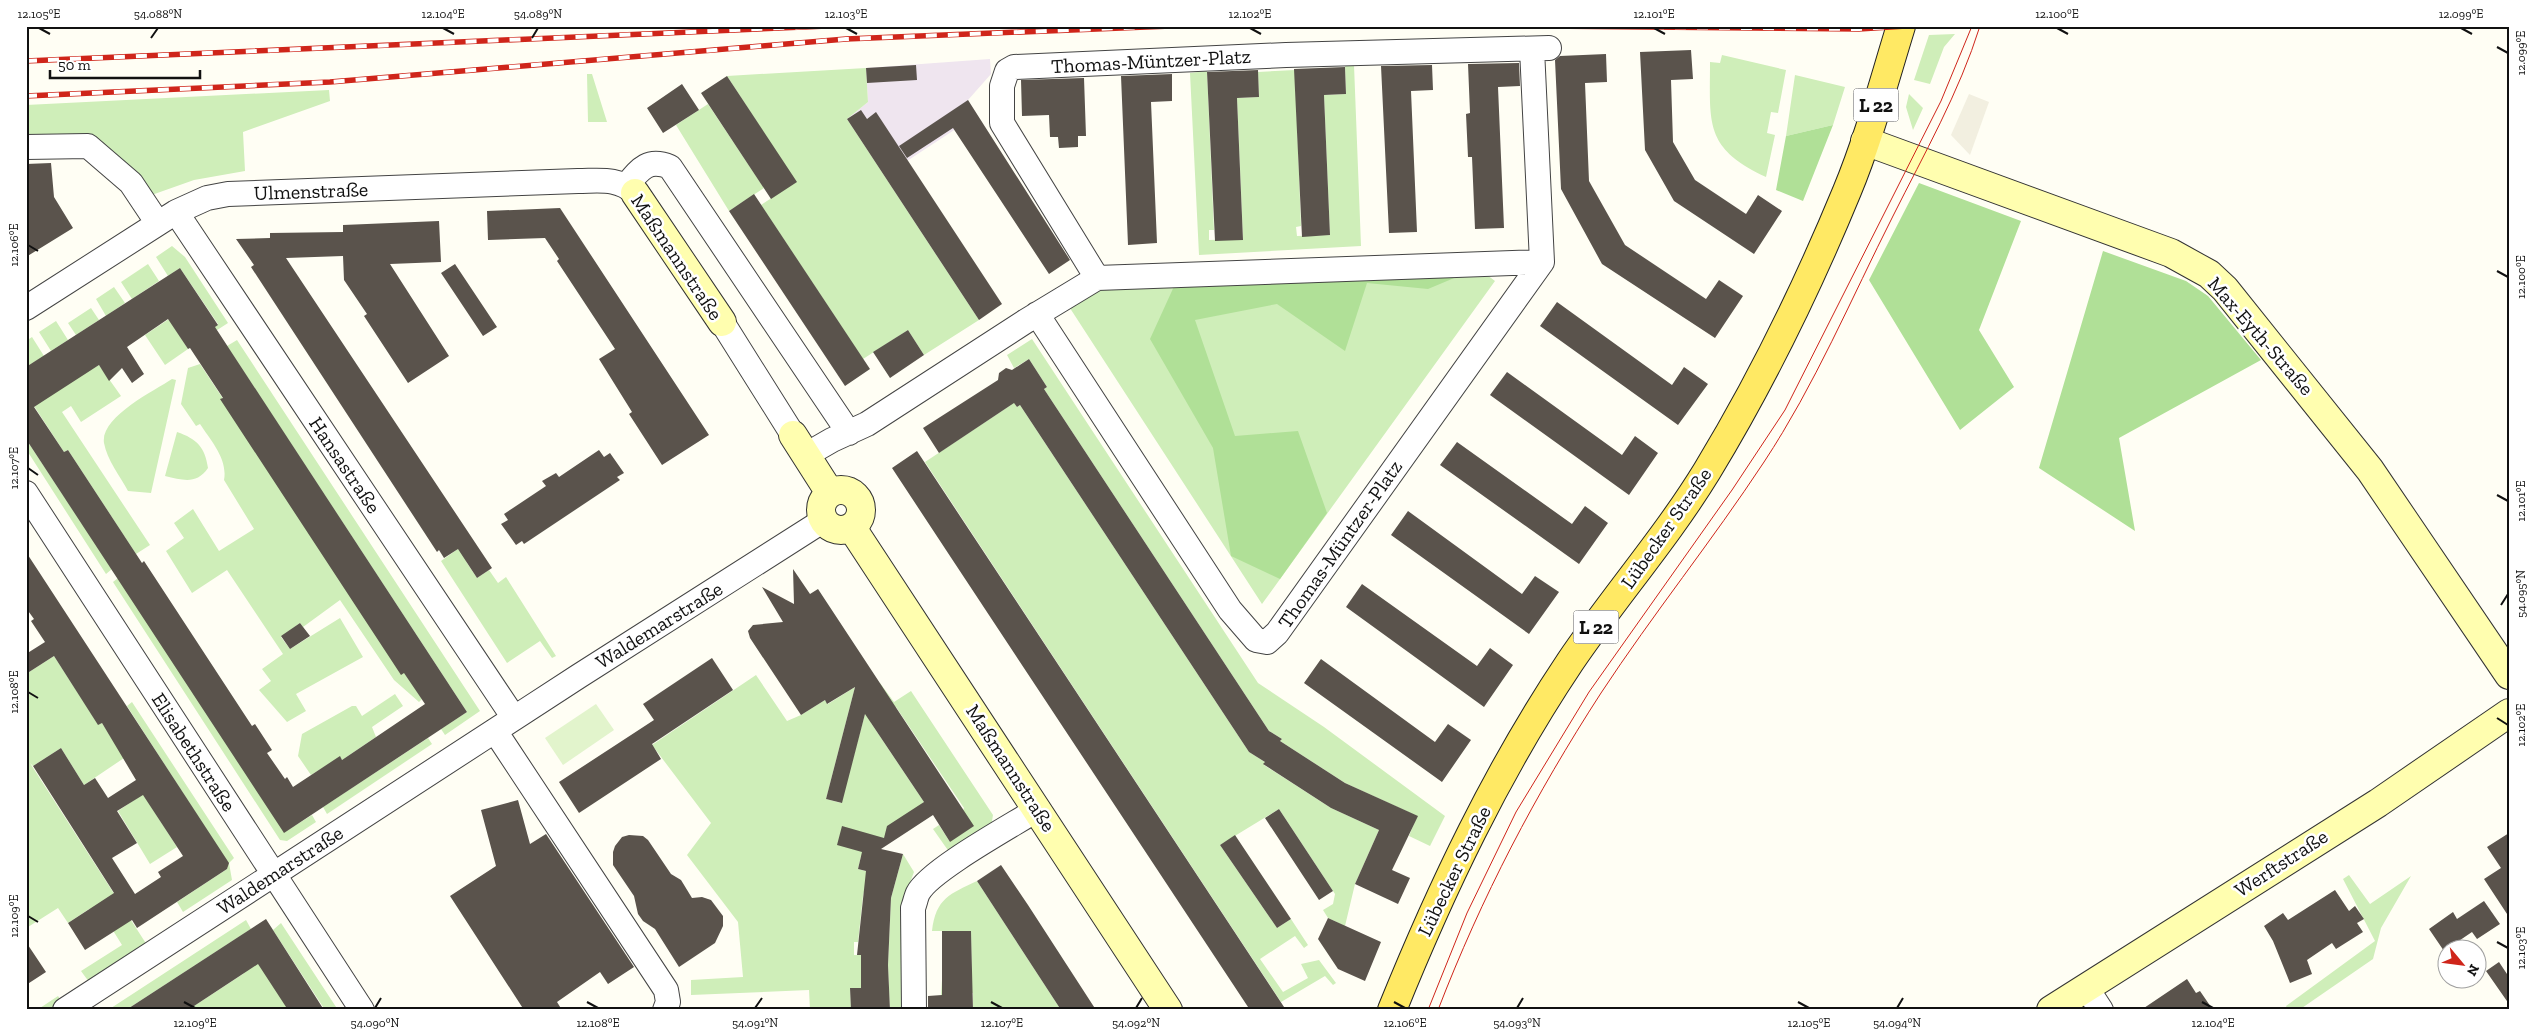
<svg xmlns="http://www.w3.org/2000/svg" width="2535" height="1036" font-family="'Zilla Slab',serif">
	<rect width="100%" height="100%" fill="#fffef4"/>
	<!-- industrial -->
	<path fill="#efe5ef" d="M990 59 991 74 968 100 977 115 907 161 876 113 853 128 847 119 868 102 866 68Z"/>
	<!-- green -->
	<path fill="#cfeeb9" d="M1955 34 1944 47 1930 84 1914 80 1929 35Z
		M1722 55 1786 70 1778 113 1771 112 1767 133 1775 135 1766 177C1704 148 1710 124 1710 62L1720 63Z
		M1345 65H1354L1361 246 1199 255 1190 73 1207 71 1214 230H1209V240L1243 239 1237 98 1259 97 1258 72 1295 70 1301 226 1296 227 1297 236 1330 235 1324 95 1346 94Z
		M866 68 868 102 847 119 979 320 924 355 908 330 863 359 761 205 796 182 727 76Z
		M587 74H592L607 122H588Z
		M1795 75 1845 87 1833 125 1786 136Z
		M329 90 330 101 243 132 245 171 194 180 146 197 86 139 26 141V105Z
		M1909 94 1923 108 1913 130 1906 107Z
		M708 104 764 188 729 211 676 125Z
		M172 246 185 257 228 323 211 334 209 331 218 324 180 268 168 276 156 257Z
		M148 264 159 281 132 299 121 282Z
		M1478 268 1495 281 1262 604 1066 302 1092 286Z
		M114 287 125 303 106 316 96 299Z
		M91 308 99 320 76 335 68 323Z
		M169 319 188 349 165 365 145 335Z
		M56 321 68 340 51 351 39 332Z
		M32 337 44 356 26 367V341Z
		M1032 339 1258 683 1324 727 1445 816 1430 846 1409 836 1417 816 1345 783 1280 741 1282 739 1269 731 1044 389 1047 387 1029 359 1014 368 1007 355Z
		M237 340 480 711 445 735 441 729 467 712 227 346Z
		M200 364 422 699 419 702 394 680 340 600 303 627 300 623 281 637 290 649 340 618 363 657 296 694 306 711 287 722 259 690 271 681 262 669 283 654 227 570 192 593 166 551 184 538 174 523 193 509 219 551 254 529 224 480C228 459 211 441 200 424L196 426 181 404 188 368Z
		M99 365 121 396 81 422 71 406 62 412 150 545 136 554 68 450 64 452 32 403Z
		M172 379 176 380 151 493 128 491C120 476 107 460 104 443 100 417 154 391 172 379Z
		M1011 398 1017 407 1020 405 1249 752 1265 762 1264 765 1331 808 1379 830 1355 884 1345 926 1328 918 1323 910 1333 904 1335 894 1279 809 1220 845 1277 928 1291 919 1308 945 1304 948 1295 936 1260 959 1283 992 1308 978 1301 964 1319 960 1336 983 1333 985 1325 976 1281 1002 925 462 1011 405 1008 400Z
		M177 432C197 439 205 447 208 468 196 485 183 480 165 476Z
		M26 439 112 569 106 574 26 449Z
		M462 546 467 563 477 578 489 570 498 583 506 577 556 656 552 658 540 641 507 663 441 561Z
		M118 578 288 830 312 815 316 822 287 841 280 840 113 582Z
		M54 656 98 724 102 723 124 758 84 785 61 748 33 766 30 763 147 945 89 982 81 971 122 945 99 908 89 909 68 923 58 908 28 927 26 936V674Z
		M756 675 787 721 801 715 825 700 828 704 855 687 826 799 841 803 872 688 880 683 894 702 911 691 993 815 991 827 952 856 933 829 939 825 950 842 964 808 896 707 871 723 924 802C906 818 879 835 873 859L861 856 858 869 869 872 863 896 858 942H854V955H861V988H850L851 1010H810L809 990 691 995V980L743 977 738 922 687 855 711 823 652 745Z
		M395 694 403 706 372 727 376 737 342 760 340 757 311 775 298 756 302 734 352 706H356L362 716Z
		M132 702 234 858 229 863 232 880 183 912 177 902 227 869 228 863 127 706Z
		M428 738 432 744 327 814 323 807Z
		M143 794 177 847 150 864 118 811Z
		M903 854 914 872C899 906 905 971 905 1010H890L888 965 891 898Z
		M2349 875 2370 904 2411 876 2381 928 2373 959 2299 1010H2288L2286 1006 2375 941 2343 879Z
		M977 881 1061 1010H973V993L941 995 942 980 972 979 971 931H932C936 898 950 894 977 881Z
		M246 920 251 929 126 1010H108Z
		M281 923 338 1010H325L273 930Z
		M260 954 288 1010H188L243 974Z
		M58 996 62 1002 49 1010H37Z"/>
	<!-- forest -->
	<path fill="#b0e097" d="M1833 125 1803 201 1776 190 1786 136Z
		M1919 183 2021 221 1979 330 2014 387 1960 430 1869 280Z
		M2103 251 2186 281 2208 296 2261 360 2119 438 2135 531 2039 468Z
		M1478 268 1428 289 1367 283 1345 351 1277 304 1195 320 1235 436 1298 431 1327 513 1280 579 1231 556 1213 448 1150 339 1176 282Z"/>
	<!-- pitch -->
	<path fill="#e2f4cc" d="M596 704 614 730 563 765 545 738Z"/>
	<!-- plaza -->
	<path fill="#f2efe0" d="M1969 94 1989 102 1970 155 1951 135Z"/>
	<!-- building -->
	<path fill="#5a534c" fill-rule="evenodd" d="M1691 50 1693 79 1671 80 1673 142 1695 180 1746 214 1758 195 1782 211 1754 254 1674 201 1645 150 1640 52Z
		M1606 54 1607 82 1585 83 1589 181 1625 245 1706 299 1719 280 1743 296 1715 338 1602 264 1561 189 1555 60 1560 56Z
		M1519 63 1520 86 1498 87 1504 228 1475 229 1472 157H1468L1466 114 1470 113 1468 64Z
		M916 65 917 80 867 83 866 68Z
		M1432 65 1433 90 1411 91 1417 232 1389 233 1381 66Z
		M1345 67 1346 94 1324 95 1330 235 1302 237 1294 69Z
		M1258 70 1259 97 1237 98 1243 240 1215 241 1207 72Z
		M1172 74V101L1151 102 1157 243 1128 245 1121 76Z
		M727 76 797 182 771 199 701 93Z
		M1084 78 1086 136H1078V147L1059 148 1058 137H1050L1049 115 1022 116 1021 80Z
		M682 84 699 110 663 133 647 108Z
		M968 100 1070 260 1049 274 953 128 907 158 899 146Z
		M861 110 867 119 876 112 1002 304 979 320 847 119Z
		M51 163 54 197 73 228 26 257V164Z
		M754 194 870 369 845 386 729 211Z
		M560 208 709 435 662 465 629 414 632 412 599 359 615 349 557 261 559 259 545 238 488 240 487 211Z
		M439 221 441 262 390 264 449 356 408 383 364 316 367 314 344 280 343 256 286 258 492 568 477 578 458 549 444 558 439 550 437 552 251 267 254 265 236 239 270 238V233L343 232V225Z
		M455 264 497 327 483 336 441 273Z
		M180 268 218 325 215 327 467 712 284 833 26 439V367ZM168 319 188 349 190 348 223 398 220 399 401 675 404 673 425 704 342 760 340 756 293 787 287 777 285 779 267 753 272 750 255 724 252 726 144 561 142 563 68 450 64 452 34 407 99 365 109 381 122 368 132 383 144 374 127 347Z
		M1557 302 1672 385 1684 367 1708 384 1678 425 1540 326Z
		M908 330 924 355 890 378 873 352Z
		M1029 359 1047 387 1044 389 1269 731 1282 739 1280 741 1345 783 1418 816 1392 870 1410 878 1398 904 1355 884 1379 830 1331 808 1263 764 1265 762 1249 752 1020 405 1017 407 1014 403 939 453 923 428 998 380 999 373 1006 368 1012 370Z
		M1507 372 1622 455 1635 436 1658 453 1629 495 1490 395Z
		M1457 442 1572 524 1585 506 1608 523 1579 564 1440 465Z
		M599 450 604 457 610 453 624 473 617 477 620 480 524 544 522 541 516 545 501 524 508 520 504 514 546 486 542 481 556 473 559 477Z
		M917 451 1069 681 1286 1010H1250L946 550 892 468Z
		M1408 511 1522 594 1535 576 1559 592 1529 634 1391 535Z
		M26 552 229 863 227 869 137 928 132 920 85 950 68 923 114 893 33 766 61 748 84 785 95 778 108 798 136 780 102 723 98 725 54 656 26 674V654L45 642 31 621 34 619 26 608ZM143 795 183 856 158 872 161 877 135 894 112 858 137 843 117 811Z
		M793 569 810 594 818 589 974 826 950 842 933 815 881 849 903 854 891 898 888 965 890 1010H851L850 988H861V955H857L866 871 858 869 862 852 837 845 842 826 884 838 887 826 924 802 865 714 842 803 826 799 855 687 827 704 825 700 801 715 750 638 748 631 753 625 783 622 762 587 794 604Z
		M1362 584 1477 666 1490 648 1513 665 1484 707 1346 607Z
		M300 623 310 636 290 649 281 636Z
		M712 658 733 690 652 744 661 759 579 813 559 782 654 720 643 704Z
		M1321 659 1435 742 1448 724 1471 740 1442 782 1304 683Z
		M518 800 530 844 546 834 634 967 608 984 600 972 557 1002 562 1010H524L450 896 496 866 481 810Z
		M1279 809 1333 891 1319 900 1265 818Z
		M2509 833V917L2484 879 2501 868 2487 847Z
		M629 835 643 836 648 840 671 874 681 880 692 898 702 897 711 900 723 916V926L715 943 679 967 655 929 643 921 638 914 634 896 613 865V852L615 846 622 837Z
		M1235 835 1291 919 1277 928 1220 845Z
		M1001 865 1028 905 1096 1010H1061L1003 921 977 881Z
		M2335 890 2349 911 2355 906 2364 919 2357 923 2363 932 2336 949 2332 943 2307 960 2312 974 2290 983 2273 941 2264 926 2283 913 2288 920Z
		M2484 901 2500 924 2477 939 2472 932 2444 951 2429 929 2453 912 2457 919Z
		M1328 918 1381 942 1365 981 1338 969 1318 939Z
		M266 919 324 1010H288L258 964 188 1010H126Z
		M942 931H971L973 1010H928V996L942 995Z
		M26 942 46 972 26 985Z
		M2499 962 2509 977V1004L2486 971Z
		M2187 979 2196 993 2200 991 2213 1010H2141Z"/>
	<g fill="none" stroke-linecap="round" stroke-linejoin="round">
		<defs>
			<path id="street" d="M26 147 88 146 131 183 157 222
				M627 185C640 169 648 158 670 167L849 433
				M176 212 514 718
				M1097 278 1002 123V86L1007 71 1014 67 1286 55 1549 48
				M26 308 176 212 207 198 228 194 578 181C599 181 618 177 635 193
				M1037 314 1230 610 1256 640 1267 642 1277 633 1542 262 1532 49
				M722 322 793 435
				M806 455 832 440 867 424 1026 321 1097 278 1542 262
				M26 493 362 1010
				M495 731 666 990 668 1002 665 1010
				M2086 987 2101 1010
				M65 1010 579 676 824 520
				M914 1010 913 908C915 903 916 897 918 893 930 870 1013 825 1038 809"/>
			<path id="secondary" d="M1865 141 2171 253 2209 274 2225 289 2370 470 2509 675
				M635 193 722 322
				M793 435 830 493
				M821 510a20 20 0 1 1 40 0a20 20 0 1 1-40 0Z
				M852 528 1168 1010
				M2051 1010 2378 803 2509 713"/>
			<path id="primary" d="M1392 1010C1441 889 1497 771 1570 662 1614 597 1666 538 1707 471 1761 382 1807 288 1847 191 1869 138 1884 81 1901 26"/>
		</defs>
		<!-- street casing -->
		<use href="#street" stroke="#444" stroke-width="26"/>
		<!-- secondary casing -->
		<use href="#secondary" stroke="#333" stroke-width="30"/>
		<!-- primary casing -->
		<use href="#primary" stroke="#222" stroke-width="30"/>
		<!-- street -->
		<use href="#street" stroke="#fff" stroke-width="24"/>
		<!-- secondary -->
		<use href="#secondary" stroke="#fffeaf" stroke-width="28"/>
		<!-- primary -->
		<use href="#primary" stroke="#ffe964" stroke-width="28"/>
		<!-- tram -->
		<path stroke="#cf251a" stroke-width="1" d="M1428 1010 1467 913 1516 812 1589 692 1732 490 1785 410 1941 101 1972 26
			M1438 1010C1482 896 1535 795 1601 693 1653 614 1712 541 1764 462 1815 385 1851 299 1893 216 1924 154 1959 93 1980 26"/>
		<defs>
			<path id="rail" d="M1543 26 1859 29 1906 26
				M26 61 827 26
				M26 96 330 82 846 39 1171 26"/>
		</defs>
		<!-- rail casing -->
		<use href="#rail" stroke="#cf251a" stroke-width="5.5"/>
		<!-- rail -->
		<use href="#rail" stroke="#fff" stroke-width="4" stroke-dasharray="11" stroke-linecap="butt"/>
	</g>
	<!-- ticks -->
	<path fill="none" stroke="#111" stroke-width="2" d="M39 28 50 34M443 28 454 34M846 28 857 34M1250 28 1261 34M1654 28 1665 34M2057 28 2068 34M2461 28 2472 34M151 38 158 28M532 38 538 28M2497 47 2508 53M28 245 38 251M2497 271 2508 277M28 468 38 475M2497 495 2508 501M2501 605 2508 594M28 692 38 698M2497 718 2508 725M28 916 38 922M2497 942 2508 948M184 1002 195 1008M587 1002 598 1008M991 1002 1002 1008M1394 1002 1405 1008M1798 1002 1809 1008M2202 1002 2213 1008M375 1008 381 998M755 1008 762 998M1136 1008 1142 998M1517 1008 1523 998M1897 1008 1903 998"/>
	<g text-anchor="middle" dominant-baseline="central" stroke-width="5" stroke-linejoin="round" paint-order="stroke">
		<!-- shield labels -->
		<g fill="#fff" stroke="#585858" stroke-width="1">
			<rect x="1853.5" y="88.5" width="45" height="33" rx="4"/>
			<rect x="1573.5" y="610.5" width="45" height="33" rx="4"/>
		</g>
		<g font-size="19" font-weight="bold" fill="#111">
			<text x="1876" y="105">L 22</text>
			<text x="1596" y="627">L 22</text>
		</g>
		<!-- street labels -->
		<g font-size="20" fill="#111" stroke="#fff">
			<text transform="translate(1151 61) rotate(-3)">Thomas-Müntzer-Platz</text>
			<text transform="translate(311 191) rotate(-2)">Ulmenstraße</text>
			<text transform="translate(677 257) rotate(56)">Maßmannstraße</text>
			<text transform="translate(2261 336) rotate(49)">Max-Eyth-Straße</text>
			<text transform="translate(345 465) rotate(56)">Hansastraße</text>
			<text transform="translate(1666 528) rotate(-55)">Lübecker Straße</text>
			<text transform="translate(1340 544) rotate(-55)">Thomas-Müntzer-Platz</text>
			<text transform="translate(659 625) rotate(-32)">Waldemarstraße</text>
			<text transform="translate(194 752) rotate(57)">Elisabethstraße</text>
			<text transform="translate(1011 768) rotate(57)">Maßmannstraße</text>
			<text transform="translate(2281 863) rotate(-33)">Werftstraße</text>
			<text transform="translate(280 870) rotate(-33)">Waldemarstraße</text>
			<text transform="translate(1454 871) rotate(-64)">Lübecker Straße</text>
		</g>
	</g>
	<!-- border -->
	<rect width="2535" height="1036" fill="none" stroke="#ffffff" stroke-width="55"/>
	<!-- north arrow -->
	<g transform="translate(2462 964) rotate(119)"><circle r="24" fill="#ffffff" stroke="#a0a0a0"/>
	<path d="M0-4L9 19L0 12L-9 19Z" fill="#cf251a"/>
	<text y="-8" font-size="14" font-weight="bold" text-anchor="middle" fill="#111111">N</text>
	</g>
	<!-- scale -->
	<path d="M50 70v8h150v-8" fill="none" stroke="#111111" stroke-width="2.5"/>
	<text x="58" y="70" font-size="15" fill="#111111" stroke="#ffffff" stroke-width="4" paint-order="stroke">50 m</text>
	<rect x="28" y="28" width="2480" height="980" fill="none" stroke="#111" stroke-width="2"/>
	<g font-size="12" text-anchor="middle" fill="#111">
		<text x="39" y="18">12.105°E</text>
		<text x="158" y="18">54.088°N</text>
		<text x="443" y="18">12.104°E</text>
		<text x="538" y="18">54.089°N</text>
		<text x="846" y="18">12.103°E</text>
		<text x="1250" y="18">12.102°E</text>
		<text x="1654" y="18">12.101°E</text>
		<text x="2057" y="18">12.100°E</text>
		<text x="2461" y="18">12.099°E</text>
		<text transform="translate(2521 53) rotate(-90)" y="4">12.099°E</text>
		<text transform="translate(14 245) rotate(-90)" y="4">12.106°E</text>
		<text transform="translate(2521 277) rotate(-90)" y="4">12.100°E</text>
		<text transform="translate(14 468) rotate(-90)" y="4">12.107°E</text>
		<text transform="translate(2521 501) rotate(-90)" y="4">12.101°E</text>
		<text transform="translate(2521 594) rotate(-90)" y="4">54.095°N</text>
		<text transform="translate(14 692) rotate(-90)" y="4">12.108°E</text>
		<text transform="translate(2521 725) rotate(-90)" y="4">12.102°E</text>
		<text transform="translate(14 916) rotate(-90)" y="4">12.109°E</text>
		<text transform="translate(2521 948) rotate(-90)" y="4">12.103°E</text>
		<text x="195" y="1027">12.109°E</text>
		<text x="375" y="1027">54.090°N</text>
		<text x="598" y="1027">12.108°E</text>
		<text x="755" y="1027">54.091°N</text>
		<text x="1002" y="1027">12.107°E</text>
		<text x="1136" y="1027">54.092°N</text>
		<text x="1405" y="1027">12.106°E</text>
		<text x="1517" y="1027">54.093°N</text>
		<text x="1809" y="1027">12.105°E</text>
		<text x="1897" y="1027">54.094°N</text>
		<text x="2213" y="1027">12.104°E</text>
	</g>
</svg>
